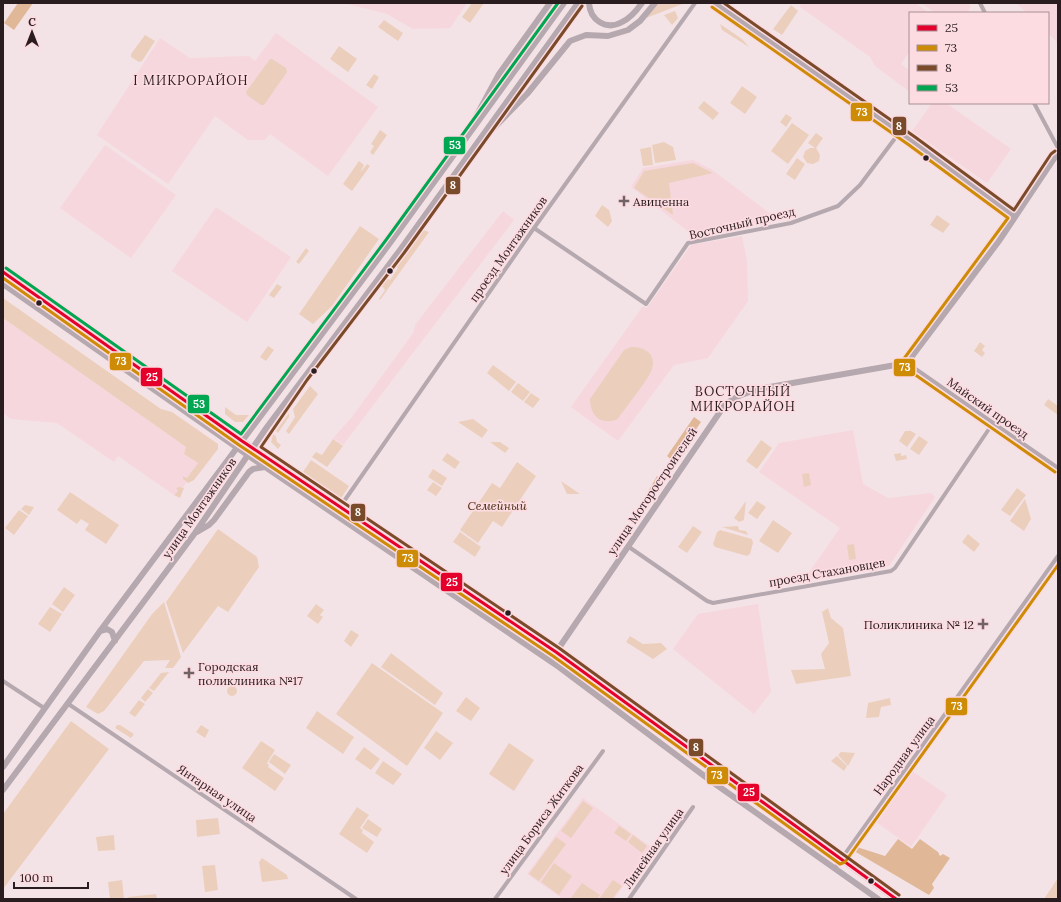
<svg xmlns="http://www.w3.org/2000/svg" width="1061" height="902" font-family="Lora,serif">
	<rect width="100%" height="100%" fill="#f4e3e6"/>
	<!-- built -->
	<path fill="#f6d7dd" d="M343 3H467L450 28 413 29 387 14Z
		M801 3H916L929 13H910V51L901 64 910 71V92L875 66 870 57 800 7Z
		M921 3H967L971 6 967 13H935Z
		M1016 3H1058V43L1048 33V13H1027Z
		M276 33 378 107 328 176 270 134 265 140H248L215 116 168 184 97 135 160 38 190 58 249 56 255 61Z
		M932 103H946L1011 149 987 183 912 131Z
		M105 145 176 195 131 258 60 208Z
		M693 160 711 169 772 215 767 221 690 233 631 187 643 168Z
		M216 207 291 257 247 322 172 271Z
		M503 211 514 220 343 445 333 438 352 417 414 332 415 325Z
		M742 236 747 260 748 301 708 358 674 365 618 441 571 407 643 306 647 308 691 245Z
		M3 318 186 447 184 454 198 463 187 478 184 476V480L187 482 183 487 176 488 178 491 174 495 118 456 114 462 57 423 11 419 3 413Z
		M853 430 863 484 888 498 931 493 935 497 889 566 803 581 840 528 759 472 779 443Z
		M758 604 771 692 754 714 673 649 698 614Z
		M912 771 947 795 911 847 876 822Z
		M583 798 651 847 614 899H563L527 874Z"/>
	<!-- green -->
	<path fill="#ebcfbc" d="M472 3H484L470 23 462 17Z
		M659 3H685L646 18Z
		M791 5 798 11 782 35 773 29Z
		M675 11 678 18 672 25 664 15Z
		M384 20 403 33 398 41 378 27Z
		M720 24 742 39 749 47 722 30Z
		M145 35 155 41 142 61 139 62 131 57V54Z
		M339 46 357 59 348 72 330 59Z
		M270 59H272L286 68 287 72 264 105H261L247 95 246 92Z
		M374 74 379 77 372 89 366 85Z
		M742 86 757 97 745 114 730 103Z
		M704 101 719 113 713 120 698 108Z
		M786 114 792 118 786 127 780 122Z
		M792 123 809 135 788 164 771 151Z
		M380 130 387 135 373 155 370 152 374 146 371 144Z
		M816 133 823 138 816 148 820 155 819 161 813 164 807 163 803 157 805 151 810 148H815L808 143Z
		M664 142 673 147 676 160 655 163 652 145Z
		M651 147 653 165 643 166 640 149Z
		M797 158 805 164 795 180 786 174Z
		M359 161 364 165 360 173 367 164 370 166 352 191 343 184Z
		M693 163 713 173 669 183 673 215 634 188 644 171Z
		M602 205 609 210 612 221 608 227 595 216Z
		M937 215 950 224 943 233 930 225Z
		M360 226 379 239 332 306 313 324 299 314Z
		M423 230 429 232 380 300 379 299 385 290 382 286 387 278 390 280 398 268 396 266Z
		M306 248 309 251 299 264 296 262Z
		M277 284 282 287 274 298 269 295Z
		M3 298 161 409 172 412 218 444V449L194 480 188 483 183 479V476L187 478 198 463 184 454 186 447 3 318Z
		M980 342 985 346 982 350 985 353 982 357 974 351Z
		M268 346 274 350 266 361 260 357Z
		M631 347C643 346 657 353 652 369 649 379 625 408 618 419 601 426 590 416 590 399L624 350Z
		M493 365 516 382 509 391 487 373Z
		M518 383 530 392 523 401 511 392Z
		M310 386 318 394 289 434 286 431 295 417 293 409Z
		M531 393 540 399 533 408 524 402Z
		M1048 399 1058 406V415L1044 405Z
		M225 407 236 415H249L243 422H235L225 414Z
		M289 413V417L278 433 276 431Z
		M473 419 488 430 482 438 458 422Z
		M905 431H911L916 434 907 447 899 441Z
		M273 434 276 436 277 442 281 445 278 449 271 442Z
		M919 436 928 442 919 455 910 449Z
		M333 439 343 446 327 467 312 457 316 452 322 455Z
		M761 440 772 448 757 469 746 461Z
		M490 442H500L509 448 505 453Z
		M447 453 460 462 455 469 442 460Z
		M901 453V456L906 455 907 459 896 461 894 454Z
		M311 460 349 486 342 497 338 498 315 484 303 472Z
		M517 462 536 476 502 527 493 521 478 543 460 530 492 483 500 488Z
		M433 469 447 478 442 486 428 477Z
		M809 473 811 485 804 487 802 474Z
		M561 481 580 494H567Z
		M433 482 442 488 436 496 427 490Z
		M180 487 184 488 180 498 174 495 178 491 176 488Z
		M1017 488 1026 495 1010 516 1001 510Z
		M70 492 119 525 106 544 85 530 89 524 81 519 77 524 57 510Z
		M1025 499 1031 519 1024 531 1010 521Z
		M746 501 744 520 739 522 734 518Z
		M757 501 766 507 757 519 748 513Z
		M25 505 34 507 29 515 21 509Z
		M19 510 28 516 14 535 5 528Z
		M773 520 792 533 778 553 759 541Z
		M693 526 702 532 687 553 678 547Z
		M738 526 739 530 746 531 748 535 722 527Z
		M218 529 257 557 259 567 228 612 218 606 183 653 166 602Z
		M720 530 752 539 753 543 750 554 747 556 715 547 713 544 717 532Z
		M460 532 481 547 475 557 453 542Z
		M968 534 980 544 974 552 962 542Z
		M854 544 856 559 849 560 847 545Z
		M64 587 75 595 63 612 52 604Z
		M164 602 181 657 173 668H165L170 660 144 661 104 711 98 714 86 707 152 614Z
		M316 604 324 610 320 615 323 617 318 624 307 616Z
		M50 607 62 614 50 632 38 624Z
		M828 608 831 618 843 628 851 676 796 684 791 670 825 669 821 654 829 643 822 612Z
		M351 630 359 635 351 647 344 641Z
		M630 636 643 644 661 643 667 649 653 659 626 642Z
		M391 653 443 693 435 705 381 667Z
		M372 663 443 713 407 766 336 714Z
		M169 672 154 691 149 688 161 673Z
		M227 691a5 5 0 1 1 10 0a5 5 0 1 1-10 0Z
		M148 689 153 693 145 702 141 698Z
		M466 697 480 708 471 721 456 711Z
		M890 698 891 705 881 707 879 717 866 718 868 703Z
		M139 700 145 704 135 717 129 713Z
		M317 711 354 737 343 754 306 728Z
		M71 721 109 749 3 889V814Z
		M117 725H120L134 734 131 738 115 728Z
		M201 725 209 730 205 738 196 732Z
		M436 731 453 743 440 760 424 748Z
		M261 741 275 750 267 763 269 765 268 767 284 778 275 791 242 768Z
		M509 743 534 760 514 791 489 774Z
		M364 747 380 759 371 770 355 759Z
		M841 752 855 753 848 766 838 755Z
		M274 754 291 765 285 774 269 762Z
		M837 756 847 766 844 771 831 761Z
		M383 761 402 774 393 785 375 773Z
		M583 801 593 808 571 838 561 831Z
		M357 807 369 815 360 828 363 830 362 833 374 842 367 853 339 834Z
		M218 818 220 834 197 837 196 820Z
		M368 819 382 829 377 837 362 828Z
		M619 826 631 834 626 841 614 833Z
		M114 835 115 850 98 851 96 837Z
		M633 835 647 846 642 853 628 842Z
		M556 837 566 844 539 881 529 874Z
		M262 858 287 875 288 879 262 882 259 862Z
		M554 863 572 876 559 895 541 882Z
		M215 865 218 890 205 892 202 866Z
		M1058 878V899H1044Z
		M122 880 124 899H110L108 882Z
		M613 880 622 886 612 899H599Z
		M582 883 600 895 597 899H570Z
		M156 894 157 899H129L128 897Z"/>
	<!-- forest -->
	<path fill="#e0b897" d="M18 3H33L14 30 4 23Z
		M694 417 701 422 674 462 667 456Z
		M657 476 662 480 649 500 645 497Z
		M898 839 912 849 920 839 938 852 940 856 943 854 950 858 932 884 934 888 929 895 854 851 857 847 885 856Z"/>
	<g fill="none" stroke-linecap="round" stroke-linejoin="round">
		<!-- street -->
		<path stroke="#b5a9af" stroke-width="4" d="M980 3 985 13
			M1034 103 1058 148
			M534 228 646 304 688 243 791 223 838 206 860 185 899 133
			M907 363 1058 468
			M340 507 534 228 695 3
			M629 547 707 601 713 603 891 571 895 568 993 423
			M3 681 44 708
			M67 703 356 899
			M835 868 1058 556
			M495 899 603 751
			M629 899 693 807"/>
		<!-- secondary -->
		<path stroke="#b6a8af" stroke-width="6" d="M589 3C590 20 606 31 622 22 631 18 637 10 642 3
			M715 3 912 141 1015 217
			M725 3 731 12
			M472 124 499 74 550 3
			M487 135 527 94 570 41 586 35 608 36 628 30 640 21 655 3
			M3 272 242 441 556 652 896 899
			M3 284 249 456 559 667 711 781 878 899
			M197 532 209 525 214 520 249 472 253 469 265 467
			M100 631 107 629 112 632 115 641
			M550 661 724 406C736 395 749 392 764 388L907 363 999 241 1055 157 1058 155
			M3 767 100 631 390 243 564 3
			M710 780 708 773 710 770H718
			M3 790 195 533 267 427 400 250 578 3"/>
		<defs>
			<path id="bus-1" d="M3 272 242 441 556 652 896 899"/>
			<path id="bus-2" d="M712 7 909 145 1008 218 903 360 902 364 904 367 1055 472
				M3 278 239 445 553 656 840 864 845 862 1058 565"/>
			<path id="bus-3" d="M724 3 915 137 1014 210 1051 154 1055 151
				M582 6 404 253 307 380 261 447 559 648 899 895"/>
			<path id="bus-4" d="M6 268 241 434 386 240 558 3"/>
		</defs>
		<!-- bus-1 casing -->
		<use href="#bus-1" stroke="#fcdbe1" stroke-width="6"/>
		<!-- bus-2 casing -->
		<use href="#bus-2" stroke="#fcdbe1" stroke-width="6"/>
		<!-- bus-3 casing -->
		<use href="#bus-3" stroke="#fcdbe1" stroke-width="6"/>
		<!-- bus-4 casing -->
		<use href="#bus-4" stroke="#fcdbe1" stroke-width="6"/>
		<!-- bus-1 -->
		<use href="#bus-1" stroke="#e4002b" stroke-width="3"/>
		<!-- bus-2 -->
		<use href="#bus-2" stroke="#ce8b06" stroke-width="3"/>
		<!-- bus-3 -->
		<use href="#bus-3" stroke="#7a4b2a" stroke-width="3"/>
		<!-- bus-4 -->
		<use href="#bus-4" stroke="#00a651" stroke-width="3"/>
	</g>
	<!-- markers -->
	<g fill="#291d20" stroke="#fcdbe1" stroke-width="1.5">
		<circle cx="926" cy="158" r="3.5"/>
		<circle cx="390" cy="271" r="3.5"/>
		<circle cx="39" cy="303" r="3.5"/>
		<circle cx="314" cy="371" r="3.5"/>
		<circle cx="508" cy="613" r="3.5"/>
		<circle cx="871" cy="881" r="3.5"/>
	</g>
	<g fill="#706265" stroke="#fcdbe1" stroke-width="1.5">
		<path d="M622 195h4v4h4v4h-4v4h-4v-4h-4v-4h4z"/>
		<path d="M981 618h4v4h4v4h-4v4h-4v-4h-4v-4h4z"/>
		<path d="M187 667h4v4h4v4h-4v4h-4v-4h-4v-4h4z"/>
	</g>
	<g text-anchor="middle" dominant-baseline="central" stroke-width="3.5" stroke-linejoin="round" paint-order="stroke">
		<!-- poi labels -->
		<g font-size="12" fill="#291d20" stroke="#fcdbe1" text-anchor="start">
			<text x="633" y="201">Авиценна</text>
			<text x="974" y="624" text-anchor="end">Поликлиника № 12</text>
			<text x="198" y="666">Городская<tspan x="198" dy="14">поликлиника №17</tspan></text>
		</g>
		<!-- street labels -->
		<g font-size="12" fill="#291d20" stroke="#fcdbe1">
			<text transform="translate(742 223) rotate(-13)">Восточный проезд</text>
			<text transform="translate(508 249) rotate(-55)">проезд Монтажников</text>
			<text transform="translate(988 408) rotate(35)">Майский проезд</text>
			<text transform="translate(652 491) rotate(-56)">улица Моторостроителей</text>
			<text transform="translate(199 508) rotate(-55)">улица Монтажников</text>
			<text transform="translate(827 572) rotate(-10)">проезд Стахановцев</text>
			<text transform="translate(904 755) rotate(-54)">Народная улица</text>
			<text transform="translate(217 793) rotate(34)">Янтарная улица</text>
			<text transform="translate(541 819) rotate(-54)">улица Бориса Житкова</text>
			<text transform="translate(653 848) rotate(-55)">Линейная улица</text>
		</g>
		<!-- park labels -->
		<g font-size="12" font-style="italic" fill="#472e12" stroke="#fcdbe1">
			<text x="497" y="505">Семейный</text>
		</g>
		<!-- neighbourhood labels -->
		<g font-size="13" letter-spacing="1" fill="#291d20" stroke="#fcdbe1">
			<text x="191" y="80">I МИКРОРАЙОН</text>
			<text x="743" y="391">ВОСТОЧНЫЙ<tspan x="743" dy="15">МИКРОРАЙОН</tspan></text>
		</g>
	</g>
	<g stroke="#fcdbe1" stroke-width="1.5">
		<rect x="850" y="102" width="23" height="20" rx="4" fill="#ce8b06"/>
		<rect x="892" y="116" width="15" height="20" rx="4" fill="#7a4b2a"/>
		<rect x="443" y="136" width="23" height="19" rx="4" fill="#00a651"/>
		<rect x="445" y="176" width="16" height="19" rx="4" fill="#7a4b2a"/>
		<rect x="109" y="352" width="23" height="19" rx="4" fill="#ce8b06"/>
		<rect x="893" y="358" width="23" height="19" rx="4" fill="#ce8b06"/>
		<rect x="140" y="367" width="23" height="20" rx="4" fill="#e4002b"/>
		<rect x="187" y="394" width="23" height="20" rx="4" fill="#00a651"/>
		<rect x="350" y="503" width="16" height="19" rx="4" fill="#7a4b2a"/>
		<rect x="396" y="549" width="23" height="19" rx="4" fill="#ce8b06"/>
		<rect x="440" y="572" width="23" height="20" rx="4" fill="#e4002b"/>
		<rect x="945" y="697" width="23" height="19" rx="4" fill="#ce8b06"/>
		<rect x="688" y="738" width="16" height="19" rx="4" fill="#7a4b2a"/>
		<rect x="706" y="766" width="23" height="19" rx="4" fill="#ce8b06"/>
		<rect x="737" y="783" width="23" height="19" rx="4" fill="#e4002b"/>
	</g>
	<g font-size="11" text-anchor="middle" font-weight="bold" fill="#fff">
		<text x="862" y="116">73</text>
		<text x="899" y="130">8</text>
		<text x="455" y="149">53</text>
		<text x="453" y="189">8</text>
		<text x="121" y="365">73</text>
		<text x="905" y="371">73</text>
		<text x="152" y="381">25</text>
		<text x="199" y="408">53</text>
		<text x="358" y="516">8</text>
		<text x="408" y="562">73</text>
		<text x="452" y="586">25</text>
		<text x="957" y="710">73</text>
		<text x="696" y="751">8</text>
		<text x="717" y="779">73</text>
		<text x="749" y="796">25</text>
	</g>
	<!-- border -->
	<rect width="1061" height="902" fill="none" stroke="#291d20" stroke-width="8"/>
	<!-- legend -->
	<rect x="909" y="12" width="140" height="92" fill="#fcdbe1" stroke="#a88f94"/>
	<rect x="917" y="25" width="20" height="6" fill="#e4002b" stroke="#a88f94"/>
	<text x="945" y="32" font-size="12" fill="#291d20">25</text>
	<rect x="917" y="45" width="20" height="6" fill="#ce8b06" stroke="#a88f94"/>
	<text x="945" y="52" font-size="12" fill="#291d20">73</text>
	<rect x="917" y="65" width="20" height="6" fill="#7a4b2a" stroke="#a88f94"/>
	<text x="945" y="72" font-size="12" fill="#291d20">8</text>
	<rect x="917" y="85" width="20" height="6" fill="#00a651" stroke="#a88f94"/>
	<text x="945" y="92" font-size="12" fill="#291d20">53</text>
	<!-- north arrow -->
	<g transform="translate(32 32)" stroke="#fcdbe1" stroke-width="3" paint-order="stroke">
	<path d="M0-3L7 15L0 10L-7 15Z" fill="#291d20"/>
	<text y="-6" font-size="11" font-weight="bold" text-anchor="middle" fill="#291d20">С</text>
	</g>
	<!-- scale -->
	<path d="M14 882v6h74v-6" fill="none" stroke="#291d20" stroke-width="2"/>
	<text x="20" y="882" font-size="12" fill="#291d20" stroke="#fcdbe1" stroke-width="3" paint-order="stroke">100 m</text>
</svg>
